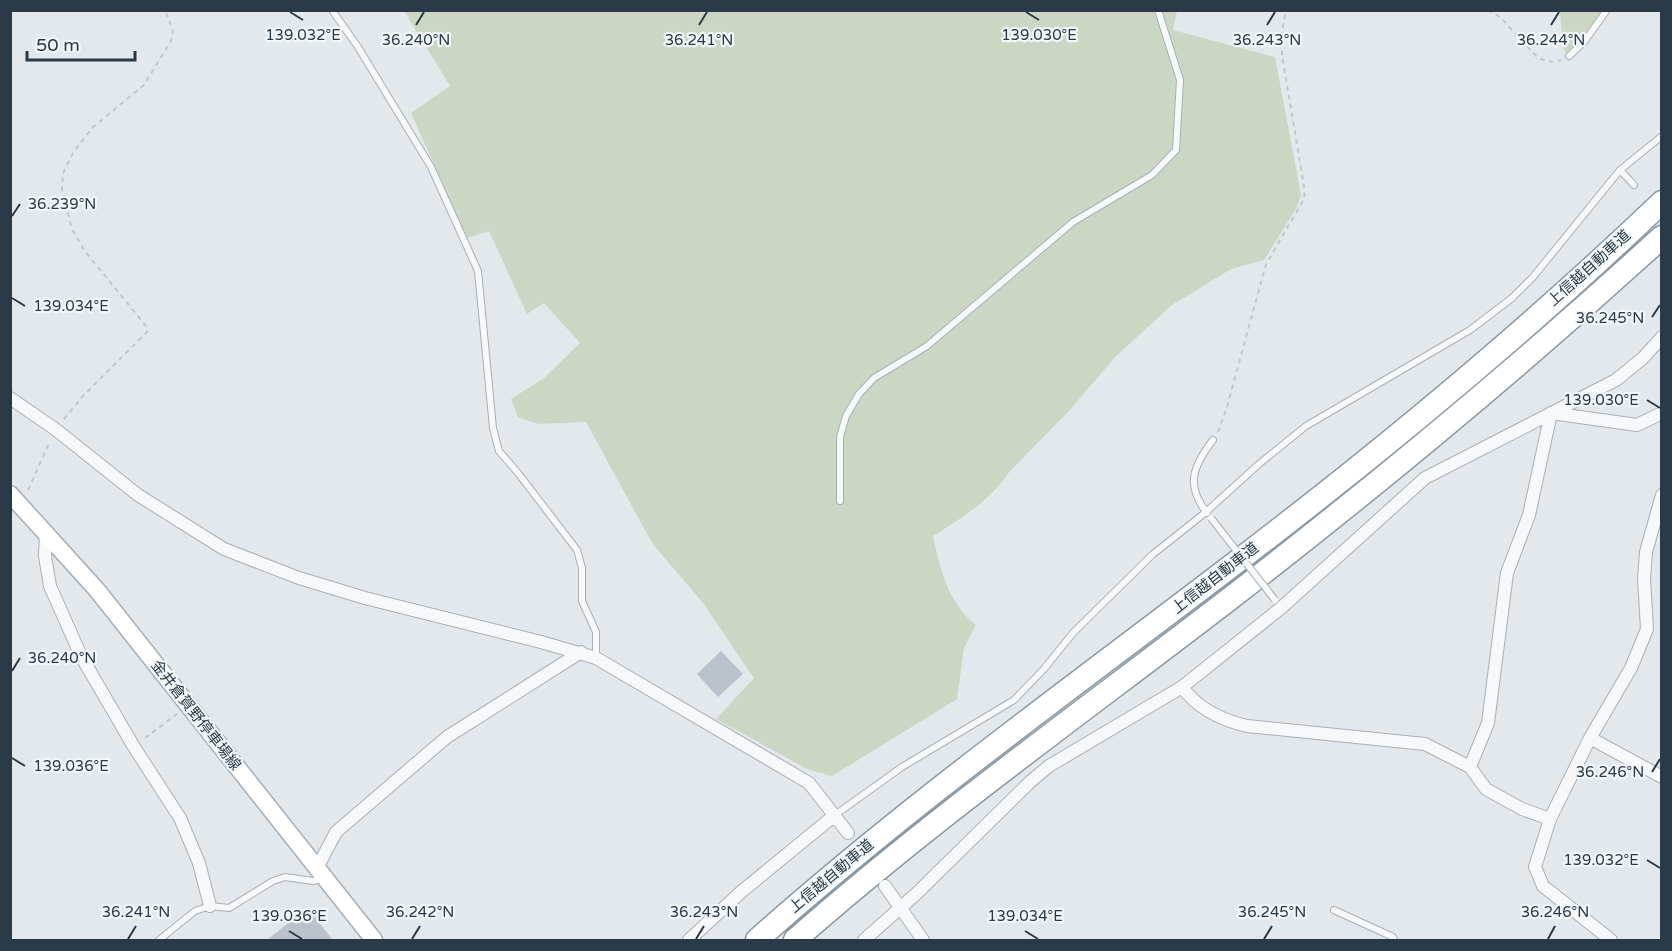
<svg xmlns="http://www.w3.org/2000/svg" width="1672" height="951" font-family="'Varela Round','Noto Sans JP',sans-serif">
	<rect width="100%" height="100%" fill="#e3e8ec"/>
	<!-- green -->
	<path fill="#ccd7c3" d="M404 11H1177L1173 30 1275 57 1301 195 1297 207 1264 260 1231 269 1172 305 1115 357 1069 411 1010 471C992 499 961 519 933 536 940 569 948 603 976 625L964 648 957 699 832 776 807 769 716 719 754 678 703 603 652 543 586 422 539 424 518 417 511 399 544 378 580 343 544 303 527 314 489 231 467 238 411 113 450 86Z
		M1560 11H1603L1581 40 1567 53 1563 49Z"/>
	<!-- building -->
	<path fill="#bac3cb" d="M721 651 743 674 718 697 697 674Z
		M307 908 333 940H267Z"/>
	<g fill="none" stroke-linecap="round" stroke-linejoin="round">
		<defs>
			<path id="lane" d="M332 10 358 47 431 167 478 271 493 428 499 451 518 473 577 550 582 568V601L596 632V658
				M1569 56 1584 42 1607 10
				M1620 170 1634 185
				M840 501V437L846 416 859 394 874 378 927 346 1073 222 1152 175 1176 150 1180 80 1158 10
				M1207 513C1185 485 1193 466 1213 440
				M835 815 902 767 1014 700 1043 670 1073 633 1152 555 1206 512 1259 464 1306 426 1470 330 1512 298 1533 277 1620 170 1662 136
				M1334 910 1393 937 1394 940
				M159 940 195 911 210 906 229 908 273 881 285 877 313 881 322 879"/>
			<path id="street" d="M10 398 55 429 138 495 224 549 299 578 365 598 541 642 596 658 809 783 848 833
				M1551 413 1637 425 1662 413
				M46 532 45 556 50 586 81 656 134 747 180 818 199 863 210 906
				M1182 687C1198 709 1221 720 1247 726L1425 744 1470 767 1486 789 1522 809 1550 819 1535 867 1543 886 1611 940
				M1590 738 1662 777
				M1470 767 1488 723 1507 573 1529 515 1551 413
				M1550 819 1590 738 1631 668 1647 629 1644 579 1646 552 1662 495
				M317 868 336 832 447 737 581 652
				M885 886 923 940
				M689 940 741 892 835 815
				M864 940 916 894 1031 781 1049 766 1182 687 1281 608 1425 478 1616 380 1643 358 1662 337"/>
			<path id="secondary" d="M10 494 97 590 374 940"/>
			<path id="highway" d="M757 940C905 808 1065 693 1222 573 1375 457 1524 334 1662 202
				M795 940C938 814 1094 704 1245 587 1388 476 1527 360 1662 237"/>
		</defs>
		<!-- lane casing -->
		<use href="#lane" stroke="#a7b0b7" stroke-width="8"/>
		<!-- street casing -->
		<use href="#street" stroke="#a7b0b7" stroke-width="14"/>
		<!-- secondary casing -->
		<use href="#secondary" stroke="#a7b0b7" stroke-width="19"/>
		<!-- highway casing -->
		<use href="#highway" stroke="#8999a5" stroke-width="25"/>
		<!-- path -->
		<path stroke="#c1c6cb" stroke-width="2" stroke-dasharray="4.5 4.5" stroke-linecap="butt" d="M1488 10 1500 17 1537 57C1545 61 1552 63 1561 60
			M64 419 83 396 147 332 146 326 84 250 72 229 62 190 63 173 73 153 92 128 144 85 171 41 173 31 165 10
			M1218 432 1227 407 1266 264 1303 201 1305 192 1282 55 1283 26 1286 10
			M28 490 50 441
			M145 738 177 714"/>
		<!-- lane -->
		<use href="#lane" stroke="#f6f8fa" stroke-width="6"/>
		<!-- street -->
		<use href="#street" stroke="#f6f8fa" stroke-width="12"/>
		<!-- secondary -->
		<use href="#secondary" stroke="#fff" stroke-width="16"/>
		<!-- highway -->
		<use href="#highway" stroke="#fff" stroke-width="22"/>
		<defs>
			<path id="lane-bridge" d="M1211 518 1275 600"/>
		</defs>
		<!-- lane-bridge casing -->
		<use href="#lane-bridge" stroke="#a7b0b7" stroke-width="8" stroke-linecap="butt"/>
		<!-- lane-bridge -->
		<use href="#lane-bridge" stroke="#f6f8fa" stroke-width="6"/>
	</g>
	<!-- ticks -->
	<path fill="none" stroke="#293947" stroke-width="2" d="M290 12 303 20M1026 12 1039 20M416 25 424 12M699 25 707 12M1267 25 1275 12M1551 25 1559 12M12 216 20 204M12 298 25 306M1652 317 1660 305M1647 400 1660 408M12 671 20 658M12 758 25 766M1652 772 1660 759M1647 860 1660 868M289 931 302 939M1025 931 1038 939M128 939 136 926M412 939 420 926M696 939 704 926M1264 939 1272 926M1548 939 1555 926"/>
	<g text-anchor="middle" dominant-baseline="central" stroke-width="4.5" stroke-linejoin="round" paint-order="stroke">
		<!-- street labels -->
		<g font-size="15" fill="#293947" stroke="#f3f7f9">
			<text transform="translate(1589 268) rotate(-42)">上信越自動車道</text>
			<text transform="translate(1215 578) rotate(-38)">上信越自動車道</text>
			<text transform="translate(196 715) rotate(52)">金井倉賀野停車場線</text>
			<text transform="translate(831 876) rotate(-40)">上信越自動車道</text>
		</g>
	</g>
	<g font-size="15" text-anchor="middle" fill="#293947" stroke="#f3f7f9" stroke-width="4.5" stroke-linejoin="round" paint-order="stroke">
		<text x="1039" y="40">139.030°E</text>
		<text x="303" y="40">139.032°E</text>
		<text x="416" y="45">36.240°N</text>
		<text x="699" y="45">36.241°N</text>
		<text x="1267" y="45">36.243°N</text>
		<text x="1551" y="45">36.244°N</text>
		<text x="62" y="209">36.239°N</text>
		<text x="71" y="311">139.034°E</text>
		<text x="1610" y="323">36.245°N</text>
		<text x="1601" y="405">139.030°E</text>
		<text x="62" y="663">36.240°N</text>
		<text x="71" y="771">139.036°E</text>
		<text x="1610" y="777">36.246°N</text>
		<text x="1601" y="865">139.032°E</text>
		<text x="136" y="917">36.241°N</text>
		<text x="420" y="917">36.242°N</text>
		<text x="704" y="917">36.243°N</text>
		<text x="1272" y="917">36.245°N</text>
		<text x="1555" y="917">36.246°N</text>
		<text x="289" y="921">139.036°E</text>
		<text x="1025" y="921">139.034°E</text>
	</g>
	<!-- border -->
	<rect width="1672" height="951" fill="none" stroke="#293947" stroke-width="24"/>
	<!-- scale -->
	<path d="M27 51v9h108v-9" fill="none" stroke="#293947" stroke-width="3"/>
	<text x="36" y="51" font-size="18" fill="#293947" stroke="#f3f7f9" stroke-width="4.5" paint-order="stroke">50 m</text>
</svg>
